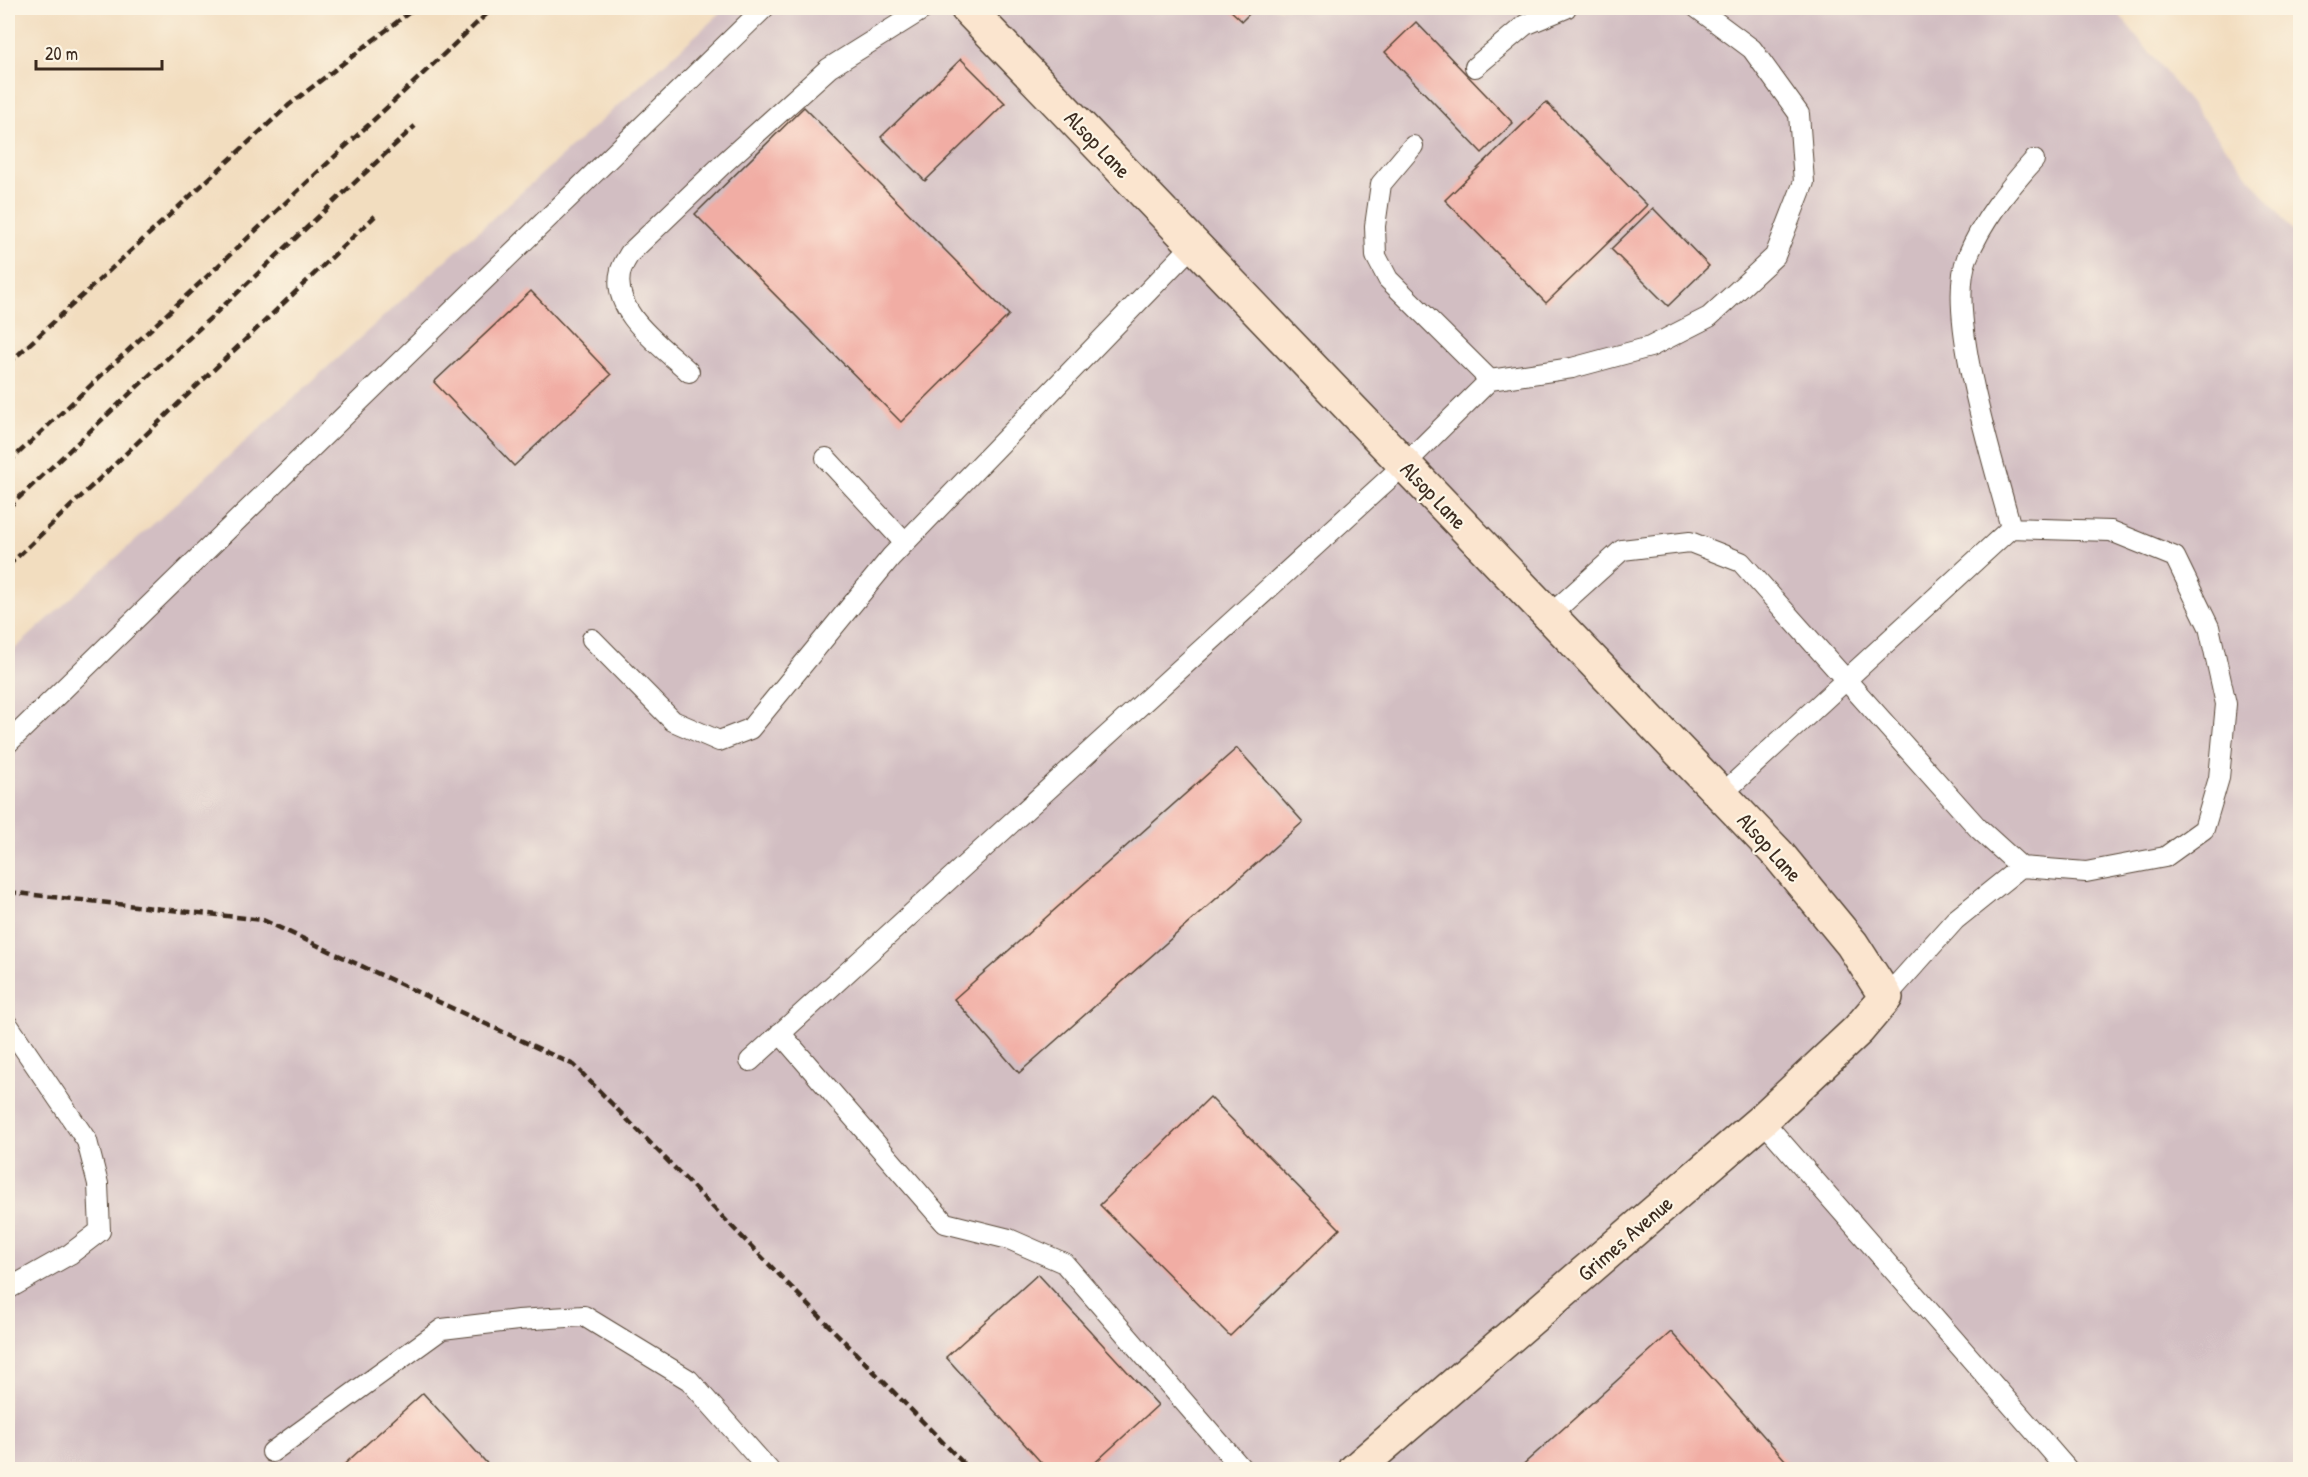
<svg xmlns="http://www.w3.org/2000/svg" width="2308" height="1477" font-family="'Patrick Hand',sans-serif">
	<rect width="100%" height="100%" fill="#fcf5e5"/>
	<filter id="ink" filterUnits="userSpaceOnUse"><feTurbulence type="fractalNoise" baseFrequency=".0167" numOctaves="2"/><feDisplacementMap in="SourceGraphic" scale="12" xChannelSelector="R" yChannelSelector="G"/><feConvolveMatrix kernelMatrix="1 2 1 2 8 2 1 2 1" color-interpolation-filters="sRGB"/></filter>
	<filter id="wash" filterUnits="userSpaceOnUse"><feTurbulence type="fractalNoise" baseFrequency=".008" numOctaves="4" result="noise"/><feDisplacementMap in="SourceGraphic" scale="24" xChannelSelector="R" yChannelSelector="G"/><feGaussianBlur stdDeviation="1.35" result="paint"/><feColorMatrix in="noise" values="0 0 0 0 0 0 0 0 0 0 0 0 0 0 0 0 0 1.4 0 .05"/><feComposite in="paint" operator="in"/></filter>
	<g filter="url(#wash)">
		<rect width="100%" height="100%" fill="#f2ddbf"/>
		<!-- industrial -->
		<path fill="#d2bec2" d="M726 8H2114L2300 240V1469H8V655Z"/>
		<g id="blocks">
			<!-- building -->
			<path fill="#f1ada4" d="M1228 8H1255L1242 21Z
				M1416 22 1513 123 1482 153 1385 52Z
				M961 59 1005 103 925 181 881 137Z
				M1546 102 1647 205 1546 303 1445 200Z
				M804 107 1009 315 901 422 695 214Z
				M1653 208 1709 266 1668 306 1611 249Z
				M531 291 611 375 514 466 434 382Z
				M1237 748 1303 822 1019 1073 954 999Z
				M1210 1097 1340 1229 1230 1336 1100 1205Z
				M1038 1274 1158 1405 1087 1470H1048L946 1357Z
				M1671 1332 1794 1470H1517Z
				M423 1393 493 1470H338Z"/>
		</g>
	</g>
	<g filter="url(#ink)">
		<use href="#blocks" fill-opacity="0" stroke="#564536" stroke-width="1.5"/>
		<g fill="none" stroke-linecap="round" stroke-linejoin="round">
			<defs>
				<path id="lane" d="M1475 67 1525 25 1566 8
					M1413 146 1381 184 1375 226 1376 256 1388 279 1490 380
					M689 372C663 347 609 312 621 270 623 264 627 258 630 253L725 162 829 68 925 8
					M826 458 905 543
					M1550 615 1622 550 1690 542 1741 562 1978 828 2021 867 2086 872 2165 857 2204 829 2219 778 2226 704 2209 627 2175 557 2111 531 2011 528
					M592 639 673 721 719 741 750 729 891 557 1194 244
					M8 743 764 8
					M1722 794 2011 528C1995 467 1945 314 1967 258 1982 221 2008 189 2034 160
					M1886 997 1955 920 2021 867
					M8 1025 87 1141 98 1184 100 1231 70 1254 8 1289
					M780 1033 945 1223 1009 1239 1064 1263 1243 1470
					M750 1061 1405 464 1490 380 1572 368 1650 347 1709 317 1775 256 1804 182 1799 114 1752 49 1697 8
					M1762 1120 2068 1470
					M272 1452 442 1329 518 1320 584 1316 689 1380 769 1470"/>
				<path id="secondary" d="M967 8 1778 854 1852 944 1886 997 1858 1030 1762 1120 1355 1470"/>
			</defs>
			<!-- lane casing -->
			<use href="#lane" stroke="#564536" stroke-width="22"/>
			<!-- secondary casing -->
			<use href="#secondary" stroke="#564536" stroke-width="36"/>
			<!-- lane -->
			<use href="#lane" stroke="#fff" stroke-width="20"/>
			<!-- secondary -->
			<use href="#secondary" stroke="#fbe5cf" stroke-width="33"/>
			<!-- rail -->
			<path stroke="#3b2a1e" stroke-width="4.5" stroke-dasharray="9 4.5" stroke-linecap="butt" d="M8 364 289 105 415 8
				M8 463 493 8
				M8 508 415 126
				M8 566 375 216
				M8 892 263 920 574 1065 970 1470"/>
		</g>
	</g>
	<g text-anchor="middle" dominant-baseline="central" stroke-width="4.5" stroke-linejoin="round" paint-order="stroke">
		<!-- street labels -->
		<g font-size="22" fill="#3b2a1e" stroke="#fcf5e5">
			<text transform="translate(1098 144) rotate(46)">Alsop Lane</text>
			<text transform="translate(1434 495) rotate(46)">Alsop Lane</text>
			<text transform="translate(1770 847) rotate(48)">Alsop Lane</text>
			<text transform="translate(1625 1238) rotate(-41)">Grimes Avenue</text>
		</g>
	</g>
	<!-- margin -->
	<rect width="2308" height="1477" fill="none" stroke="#fcf5e5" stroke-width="30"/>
	<!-- scale -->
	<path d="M36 60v9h126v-9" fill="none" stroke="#3b2a1e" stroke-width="3"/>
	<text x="45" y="60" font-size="18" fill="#3b2a1e" stroke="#fcf5e5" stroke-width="4.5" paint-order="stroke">20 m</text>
</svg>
